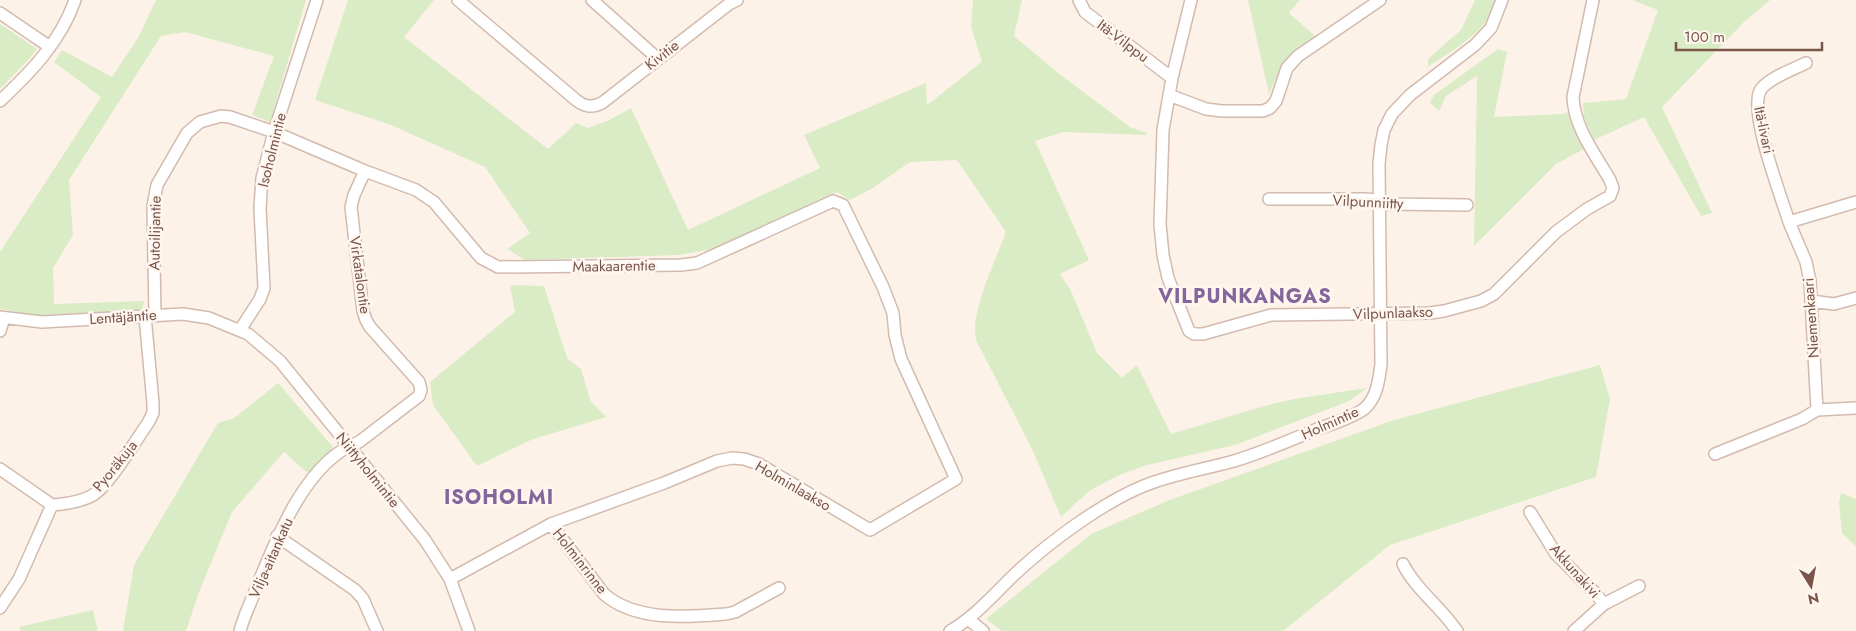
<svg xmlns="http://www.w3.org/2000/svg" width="1856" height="631" font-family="Jost,sans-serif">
	<rect width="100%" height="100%" fill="#fdf2e8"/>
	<!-- green -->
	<path fill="#daecc5" d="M156 0H306L270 122 252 115 274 56 185 32 161 36 69 180 73 235 53 268 54 304 144 301 142 311 49 317 0 309V252L101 97 54 62 62 50 112 77 138 38Z
		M348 0H434L404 37 548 149 576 123 588 128 609 120 631 108 688 230 820 168 804 135 926 83 927 105 982 62 971 27 973 0H1022L1014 36 1062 76 1130 127 1147 133 1146 135 1063 132 1035 141 1089 260 1060 274 1071 291 1097 353 1122 378 1137 365 1171 434 1264 406 1294 399 1367 388 1349 401 1235 445 1147 465 1119 475 1089 491 1061 517 1032 449 976 340C970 311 996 260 1006 232L957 160 910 162 873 188 850 200 837 192 719 248 678 255 525 260 507 249 530 233 485 167 391 125 315 100Z
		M1248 0H1300L1289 13 1316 37 1282 65 1269 94Z
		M1475 0H1496C1490 31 1452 50 1428 67V59L1461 30Z
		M1632 0H1770L1744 22 1662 107 1712 213 1701 216 1644 117 1594 140 1584 117 1583 103 1626 99 1658 10Z
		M0 24 37 49 31 57 0 89Z
		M1498 49 1507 52 1494 117 1563 114 1568 112 1584 149 1556 164 1474 246 1477 76 1446 96 1439 111 1430 103 1434 95Z
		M510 285 544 286 567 358 581 369 591 402 607 417 533 439 477 466 433 405 430 382 515 312Z
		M1600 365 1610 399 1596 477 1390 545 1283 631H1002L986 619 1091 534 1167 501 1394 420Z
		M278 383 333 447 331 453 310 475 284 452 232 512 199 592 186 631H123L134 565 218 423 234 418Z
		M1841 493 1856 499V547L1842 533 1839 503Z
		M93 610 98 631H20L19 627Z"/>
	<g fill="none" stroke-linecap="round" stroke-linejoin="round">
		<defs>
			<path id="minor" d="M458 0 576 100C585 107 592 108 602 103L729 4 737 0
				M592 0 657 58
				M1079 0 1085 12 1172 78
				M1191 0 1172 78 1163 130 1160 224 1163 255 1168 278 1189 331 1194 334H1203L1271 315 1430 313 1444 311 1481 301 1494 294 1556 232 1587 209 1610 196 1613 188 1610 180C1595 154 1574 127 1573 97L1593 0
				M0 13 50 47
				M1169 95 1206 109 1222 111H1263L1270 108 1276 101 1287 68 1298 56 1380 0
				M0 101C31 72 61 41 75 0
				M1269 199H1364L1378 200 1388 204 1467 205
				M1789 222C1781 196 1749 113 1760 91 1766 79 1794 69 1806 63
				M1811 301 1834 304 1856 298
				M155 315 153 206 157 185 187 133 200 122 221 116 230 117 274 132 365 171 416 190 434 202 481 258 498 267 681 265 697 263 833 201 843 205 883 287 893 313 895 335 901 359 956 479 870 530 759 464 744 459 732 458 717 461 664 483 551 524 450 579
				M0 317 42 322 183 314 209 318 248 334 280 361 425 540 450 579 469 631
				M240 330 260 299 264 288 260 208 262 178 274 132 317 0
				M0 331 4 318
				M1817 410 1810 281 1806 262 1789 222 1856 202
				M1715 454 1802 419 1817 410 1856 408
				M0 469 52 505
				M52 505C66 504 81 502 93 495 109 485 136 440 148 423L153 413V403L145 316
				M1530 512 1556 554 1596 594 1604 604
				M551 524 604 594C636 622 688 617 726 614L735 612 779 588
				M277 536 355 590 363 599 377 631
				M1403 564C1416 590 1441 607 1457 631
				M0 608 19 579 52 505
				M968 619 983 631
				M240 631C244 615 252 600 258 584 277 537 307 460 359 442L419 396 421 390 419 382 370 327 366 320 363 311 351 207 354 195 365 171
				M950 631C975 617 994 594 1015 574 1049 542 1103 502 1146 485 1174 474 1205 469 1234 461 1261 453 1288 441 1315 430 1331 424 1350 419 1364 409 1377 398 1379 380 1381 364L1379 164 1381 145 1384 130 1392 114 1410 95 1475 45 1491 28 1502 0
				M1574 631 1604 604 1639 586"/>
		</defs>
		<!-- minor casing -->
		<use href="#minor" stroke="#d3baaf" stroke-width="14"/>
		<!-- minor -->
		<use href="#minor" stroke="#fff" stroke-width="11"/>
	</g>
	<g text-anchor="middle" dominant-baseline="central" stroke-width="5" stroke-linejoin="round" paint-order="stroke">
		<!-- street labels -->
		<g font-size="15" fill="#79554a" stroke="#fff7ef">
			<text transform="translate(1123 41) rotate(37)">Itä-Vilppu</text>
			<text transform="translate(662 55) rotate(-38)">Kivitie</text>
			<text transform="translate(1764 130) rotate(78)">Itä-Iivari</text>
			<text transform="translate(272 150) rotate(-76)">Isoholmintie</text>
			<text transform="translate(1368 202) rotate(3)">Vilpunniitty</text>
			<text transform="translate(155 233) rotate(-89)">Autoilijantie</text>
			<text transform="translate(614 266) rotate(-1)">Maakaarentie</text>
			<text transform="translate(360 275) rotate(82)">Virkatalontie</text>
			<text transform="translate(1393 313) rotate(-2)">Vilpunlaakso</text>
			<text transform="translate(123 317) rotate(-4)">Lentäjäntie</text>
			<text transform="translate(1811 318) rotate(-94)">Niemenkaari</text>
			<text transform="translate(1330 423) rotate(-24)">Holmintie</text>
			<text transform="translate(115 466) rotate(-51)">Pyoräkuja</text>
			<text transform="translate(368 470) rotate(51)">Niittyholmintie</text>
			<text transform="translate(793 486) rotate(30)">Holminlaakso</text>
			<text transform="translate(271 558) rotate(-66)">Vilja-aitankatu</text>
			<text transform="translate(580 561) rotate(52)">Holminrinne</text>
			<text transform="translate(1575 571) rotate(48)">Akkunakivi</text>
		</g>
		<!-- district labels -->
		<g font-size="20" font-weight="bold" letter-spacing="1" fill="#83669c" stroke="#fff7ef">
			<text x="1245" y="296">VILPUNKANGAS</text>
			<text x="499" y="497">ISOHOLMI</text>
		</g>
	</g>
	<!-- north arrow -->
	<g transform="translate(1811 586) rotate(169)" stroke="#fff7ef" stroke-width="4" paint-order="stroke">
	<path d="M0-4L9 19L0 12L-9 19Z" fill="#79554a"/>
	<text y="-8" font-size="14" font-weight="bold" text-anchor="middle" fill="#79554a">N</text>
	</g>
	<!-- scale -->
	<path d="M1676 42v8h146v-8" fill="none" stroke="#79554a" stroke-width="2.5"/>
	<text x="1684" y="42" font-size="15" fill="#79554a" stroke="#fff7ef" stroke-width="4" paint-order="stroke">100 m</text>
</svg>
